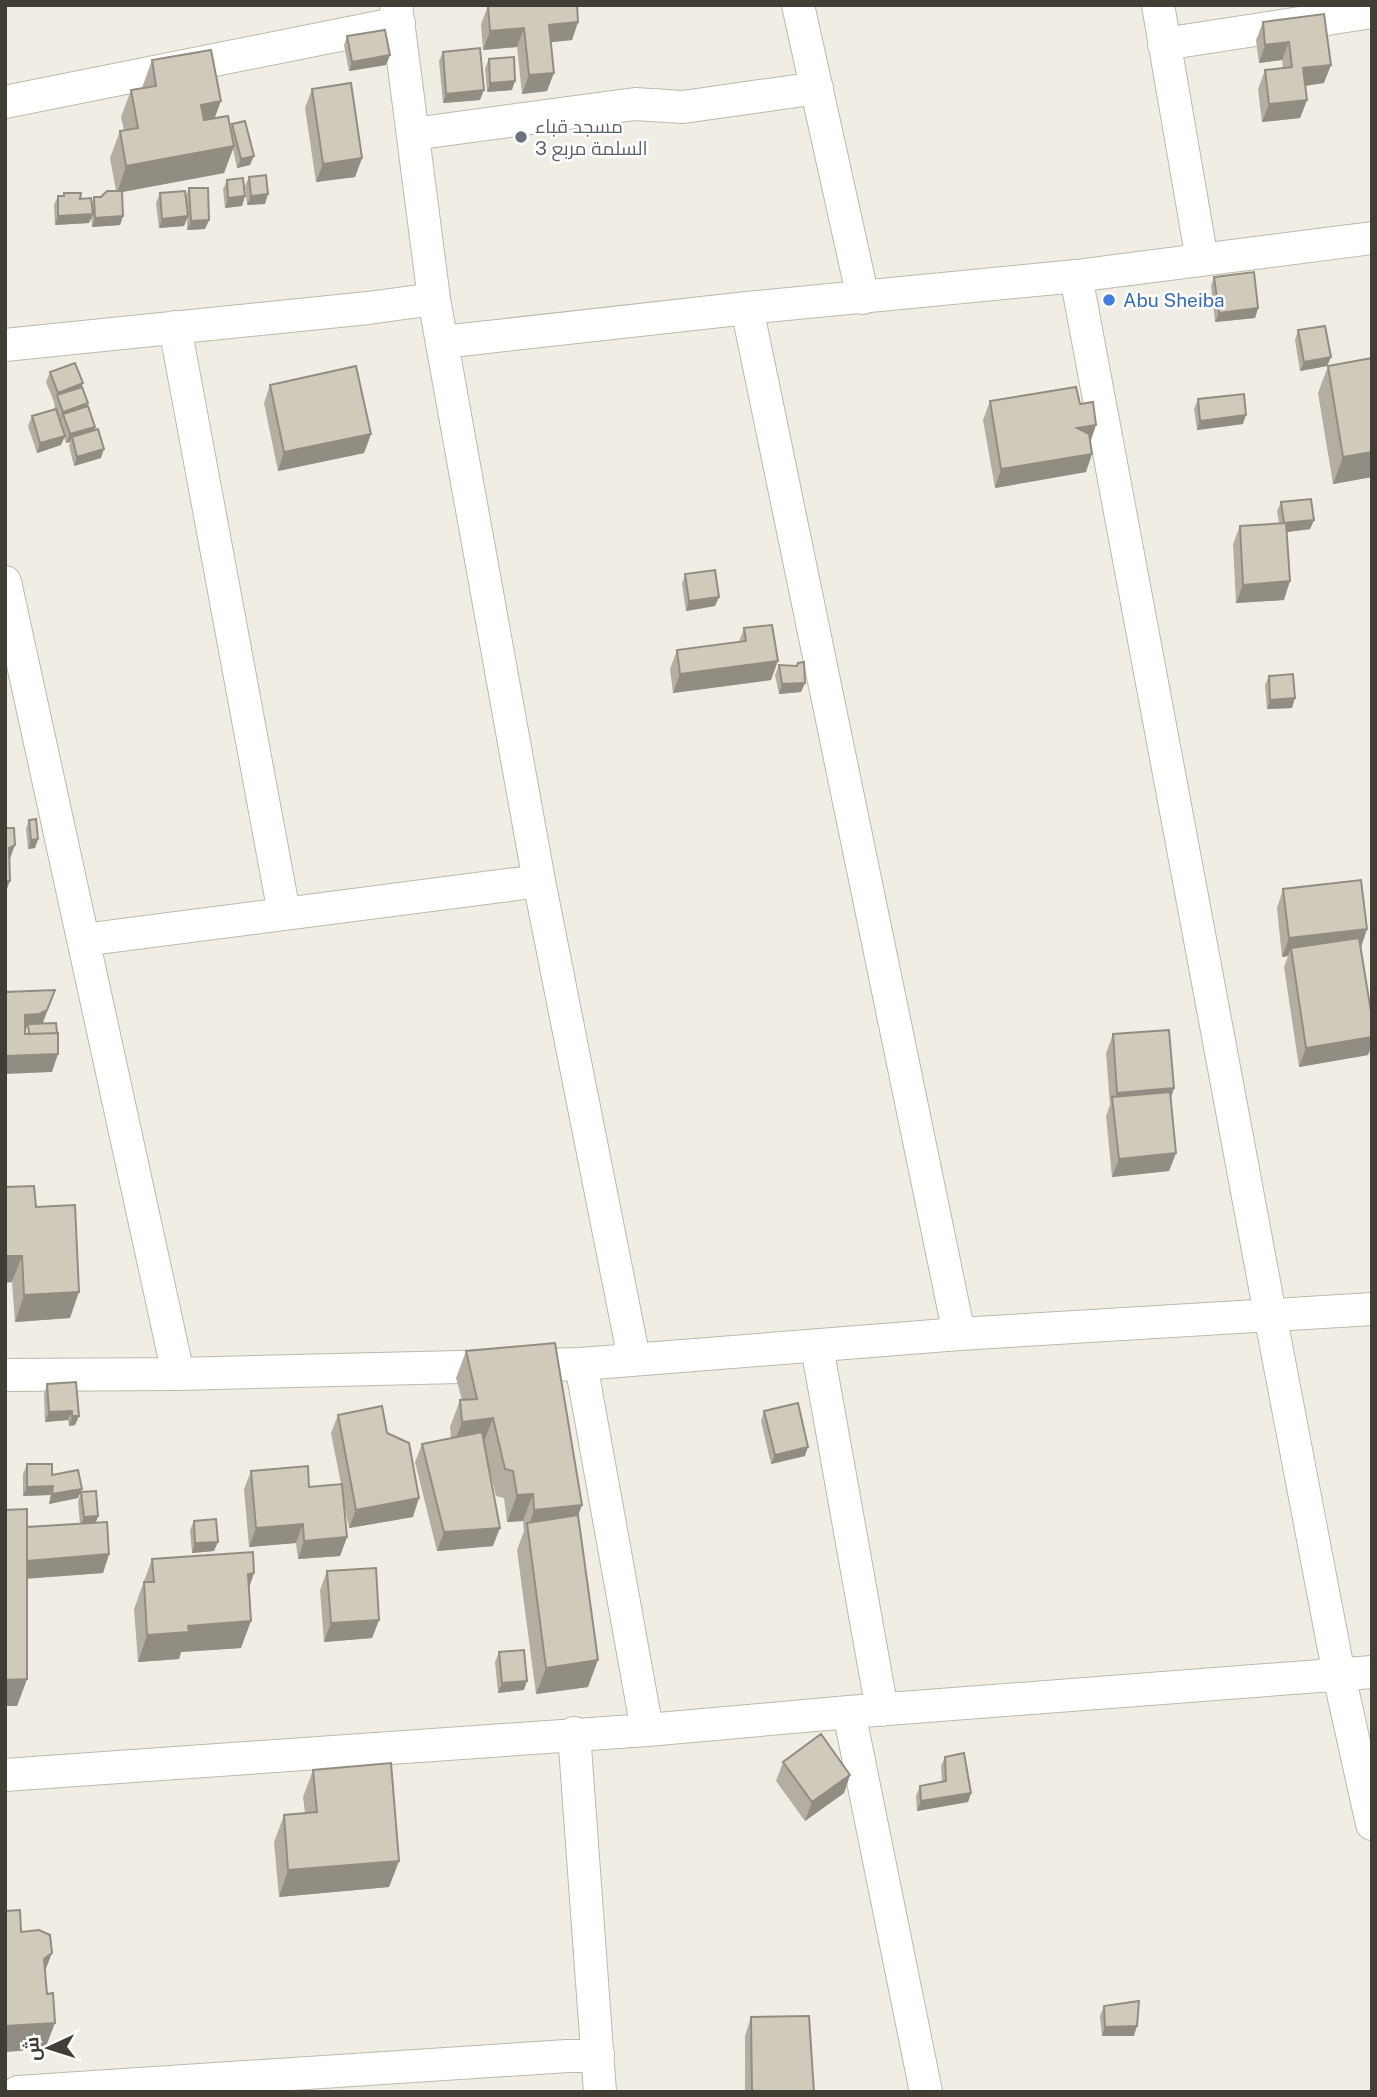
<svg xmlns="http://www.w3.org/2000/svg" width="1377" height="2097" font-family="'Public Sans',Cairo,sans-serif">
	<rect width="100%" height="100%" fill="#f0eee4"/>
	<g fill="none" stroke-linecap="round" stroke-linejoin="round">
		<defs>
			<path id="street" d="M396 5 434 299 539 881 634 1359
				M798 5 863 298
				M1158 5 1202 260
				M1164 44 1372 12
				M5 102 399 23
				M413 134 635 104 683 107 817 88
				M1076 276 1270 1314 1339 1675 1372 1824
				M747 308 959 1334
				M175 327 284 913
				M443 342 747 308 1076 276 1372 238
				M5 345 368 308 434 299
				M5 582 178 1374
				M83 940 539 881
				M817 1347 882 1710
				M581 1364 647 1730
				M5 1375 178 1374 581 1364 959 1334 1372 1309
				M849 1712 926 2092
				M574 1733 600 2092
				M5 1775 647 1730 849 1712 1372 1672
				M18 2092 598 2054"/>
		</defs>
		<!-- street casing -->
		<use href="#street" stroke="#bdb9ab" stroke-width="34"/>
		<!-- street -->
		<use href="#street" stroke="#fff" stroke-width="32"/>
	</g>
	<!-- wall -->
	<path fill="#b3aea1" d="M488 6 578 22 572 40 551 42 547 91 522 94 517 47 483 50 481 24Z
		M1324 14V83L1305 86 1307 100 1300 118 1262 122 1258 89 1265 70 1283 68 1282 60 1259 63 1256 40 1263 22Z
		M347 36 390 55 386 65 349 71 344 45Z
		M443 52 480 100 443 103 439 61Z
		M489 59 512 90 487 92 485 68Z
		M152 60 215 118 230 130 232 124 250 165 237 168 233 149 224 173 122 192 123 216 120 225 92 227 91 217 89 223 55 225 54 205 58 196H63L64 193 92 203 94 197H101L116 191 110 158 120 131 124 130 121 117 131 90 142 88Z
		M312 89 362 158 355 177 316 182 305 108Z
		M249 177 265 204 247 205 245 186Z
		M227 180 245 196 242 206 225 208 223 189Z
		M189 188 209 220 205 229 187 230V219L184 226 159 228 156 203 160 193 186 196Z
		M1214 277 1258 308 1255 318 1215 322 1211 286Z
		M1298 330 1331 357 1327 366 1300 371 1295 340Z
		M1372 358V477L1333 484 1318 393 1328 366Z
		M50 372 83 383 81 387 88 403 87 406 95 427 93 431 101 458 74 466 69 446 70 442 66 443 64 437 61 445 37 453 28 426 32 416 55 409 54 402 46 382Z
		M270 385 371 434 364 453 278 471 264 403Z
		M1198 399 1243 424 1197 430 1194 409Z
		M990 401 1080 404 1096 425 1090 441 1086 472 995 488 983 420Z
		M1281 502 1314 520 1310 529 1287 532 1284 600 1236 603 1233 544 1240 526 1279 524 1277 511Z
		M685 574 719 597 715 606 686 611 682 584Z
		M744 628 771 680 673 693 670 669 677 650 739 642Z
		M779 665 801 692 779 694 775 675Z
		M1269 676 1292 708 1267 709 1265 685Z
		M29 820 38 839 35 848 28 849 26 829Z
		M1283 889 1367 929 1361 947 1372 1018V1045L1368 1055 1299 1067 1284 967 1288 956 1282 957 1277 908Z
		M1113 1034 1174 1088 1171 1098 1176 1153 1169 1171 1112 1177 1106 1116 1110 1105 1106 1053Z
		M36 1207 70 1318 15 1322 12 1282Z
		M466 1351 578 1516 588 1687 536 1694 517 1550 524 1531 523 1521 507 1522 504 1498 496 1496 488 1463 493 1546 437 1551 415 1462 422 1444 451 1438 450 1427 460 1400H462L456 1378Z
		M47 1384 79 1416 75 1425 69 1426 68 1420 45 1422 44 1394Z
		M764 1411 805 1456 771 1464 761 1421Z
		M338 1415 387 1433 413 1517 349 1528 343 1498 347 1537 340 1556 298 1559 296 1543 249 1547 244 1489 251 1471 309 1487 341 1484 331 1433Z
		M27 1464 82 1489 78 1498 49 1504 50 1495 23 1496V1474Z
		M81 1492 98 1516 95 1523 109 1554 103 1573 27 1579V1679L17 1706 27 1527 80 1524 78 1502Z
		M194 1521 214 1551 192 1553 190 1530Z
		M152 1559 249 1588 241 1648 181 1652 179 1659 138 1662 134 1609Z
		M327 1571 379 1620 372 1638 324 1642 320 1590Z
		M499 1652 524 1690 498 1693 495 1662Z
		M945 1757 971 1793 968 1802 917 1811 916 1796 920 1786 942 1782 941 1766Z
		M783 1762 850 1775 844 1793 805 1821 776 1781Z
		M313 1770 399 1861 389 1887 279 1897 274 1842 284 1815 305 1813 303 1797Z
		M1104 2006 1134 2036H1102L1100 2016Z
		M751 2017 814 2092H745V2036Z"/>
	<!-- shaded-wall -->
	<path fill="#928d83" d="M578 22 572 40 543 43 549 25Z
		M524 28 517 47 483 50 490 31Z
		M1289 42 1282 60 1259 63 1265 45Z
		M390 55 386 65 349 71 352 62Z
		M1331 65 1324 83 1296 87 1303 68Z
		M554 73 547 91 522 94 529 75Z
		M515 81 512 90 487 92 490 83Z
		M484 90 480 100 443 103 446 94Z
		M1307 100 1300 118 1262 122 1269 104Z
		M221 101 211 128 191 131 201 105Z
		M234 146 224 173 117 193 126 166Z
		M254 156 250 165 237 168 241 159Z
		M362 158 355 177 316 182 323 164Z
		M268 194 265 204 247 205 251 196Z
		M245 196 242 206 225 208 228 198Z
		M93 214 89 223 55 225 58 216Z
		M123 216 120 225 92 227 95 218Z
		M188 216 184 226 159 228 162 219Z
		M209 220 205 229 187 230 191 221Z
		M1258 308 1255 318 1215 322 1219 313Z
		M1331 357 1327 366 1300 371 1304 362Z
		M83 383 79 393 57 395 54 402 58 393Z
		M88 403 85 413 63 414 61 421H60L63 412Z
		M1246 415 1243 424 1197 430 1200 421Z
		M1096 425 1090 443 1077 428Z
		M95 427 92 436 72 437 70 442 66 443 70 434Z
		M371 434 364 453 278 471 284 452Z
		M65 436 61 445 37 453 40 443Z
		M104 449 101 458 74 466 77 457Z
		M1372 452V477L1333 484 1343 457Z
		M1092 454 1086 472 995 488 1001 469Z
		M1314 520 1310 529 1280 533 1284 523Z
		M1290 581 1284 600 1236 603 1243 585Z
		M719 597 715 606 686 611 689 601Z
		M778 661 771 680 673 693 680 674Z
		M805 683 801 692 779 694 782 684Z
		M1295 698 1292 708 1267 709 1270 700Z
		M38 839 35 848 28 849 31 840Z
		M15 845 8 864 9 848Z
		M5 881H10L5 894Z
		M1367 929 1361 947 1291 948 1288 956 1282 957 1289 938Z
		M55 990 41 1028 28 1024 25 1033V1015Z
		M1372 1037V1045L1368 1055 1299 1067 1306 1048Z
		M58 1054 52 1072 5 1074V1056Z
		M1174 1088 1168 1106 1113 1103 1117 1093Z
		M1176 1153 1169 1171 1112 1177 1119 1159Z
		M5 1256H22L12 1282 5 1283Z
		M79 1292 70 1318 15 1322 24 1295Z
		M72 1411 68 1420 45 1422 49 1412Z
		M72 1416H79L75 1425 69 1426Z
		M493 1418 483 1445 452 1449 462 1422Z
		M808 1447 805 1456 771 1464 775 1455Z
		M53 1486 50 1495 23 1496 27 1487Z
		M82 1489 78 1498 49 1504 52 1494Z
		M533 1494 523 1521 507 1522 517 1495Z
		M419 1498 413 1517 349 1528 356 1510Z
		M582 1505 572 1532 528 1528 534 1510Z
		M98 1516 95 1525 80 1526 84 1517Z
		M303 1524 296 1543 249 1547 256 1528Z
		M500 1528 493 1546 437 1551 444 1532Z
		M347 1537 340 1556 298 1559 304 1541Z
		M218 1542 214 1551 192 1553 195 1543Z
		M109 1554 103 1573 18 1579 25 1561Z
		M254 1573 245 1600 248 1574Z
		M379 1620 372 1638 324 1642 331 1623Z
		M251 1621 241 1648 181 1652 179 1659 138 1662 147 1635 188 1626Z
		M598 1660 588 1687 536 1694 546 1668Z
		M27 1679 17 1706H5V1680Z
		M527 1681 524 1690 498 1693 502 1683Z
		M850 1775 844 1793 805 1821 812 1802Z
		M971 1793 968 1802 917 1811 921 1801Z
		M399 1861 389 1887 279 1897 288 1870Z
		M52 1953 42 1979 44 1959Z
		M55 2023 45 2049 5 2052V2026Z
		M1137 2026 1134 2036H1102L1105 2027Z"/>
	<!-- building -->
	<path fill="#d0cabb" stroke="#928d83" stroke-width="2" d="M495 5H577L578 22 549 25 554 73 529 75 524 28 490 31 488 6Z
		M1324 14 1331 65 1303 68 1307 100 1269 104 1265 70 1292 67 1289 42 1265 45 1263 22Z
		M385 30 390 55 352 62 347 36Z
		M480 48 484 90 446 94 443 52Z
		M211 50 221 101 201 105 204 120 228 116 234 146 126 166 120 131 138 128 131 90 156 86 152 60Z
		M514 57 515 81 490 83 489 59Z
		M351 83 362 158 323 164 312 89Z
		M245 121 254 156 241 159 232 124Z
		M266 175 268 194 251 196 249 177Z
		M243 178 245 196 228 198 227 180Z
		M189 188H208L209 220 191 221Z
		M107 191H122L123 216 95 218 94 197H101Z
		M185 191 188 216 162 219 160 193Z
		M64 193H81L80 199 91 198 93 214 58 216V196H64Z
		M1254 272 1258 308 1219 313 1214 277Z
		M1325 326 1331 357 1304 362 1298 330Z
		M1372 358V452L1343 457 1328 366Z
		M75 363 83 383 58 393 50 372Z
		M356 366 371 434 284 452 270 385Z
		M82 387 88 403 63 412 57 395Z
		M1076 387 1080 404 1093 402 1096 425 1077 428 1089 434 1092 454 1001 469 990 401Z
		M1244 394 1246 415 1200 421 1198 399Z
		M88 406 95 427 70 434 63 414Z
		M56 409 65 436 40 443 32 416Z
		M98 429 104 449 77 457 72 437Z
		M1311 499 1314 520 1284 523 1281 502Z
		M1286 523 1290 581 1243 585 1240 526Z
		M715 570 719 597 689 601 685 574Z
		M772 625 778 661 680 674 677 650 746 641 744 628Z
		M804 662 805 683 782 684 779 665 797 666 798 663Z
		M1293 674 1295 698 1270 700 1269 676Z
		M36 819 38 839 31 840 29 820Z
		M5 828H14L15 845 9 848 10 881H5Z
		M1361 880 1367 929 1289 938 1283 889Z
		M1359 938 1372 1018V1037L1306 1048 1291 948Z
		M55 990 47 1010 39 1014 25 1015V1034L58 1033V1054L5 1056V992Z
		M56 1023 57 1033 29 1034 28 1024Z
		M1169 1030 1174 1088 1117 1093 1113 1034Z
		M1170 1092 1176 1153 1119 1159 1112 1097Z
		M34 1186 36 1207 75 1205 79 1292 24 1295 22 1256H5V1187Z
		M555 1343 582 1505 534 1510 533 1494 517 1495 513 1471 505 1469 493 1418 462 1422 460 1400 477 1399 466 1351Z
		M76 1382 79 1416H72V1411L49 1412 47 1384Z
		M798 1403 808 1447 775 1455 764 1411Z
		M382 1406 387 1433 409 1443 419 1498 356 1510 338 1415Z
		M482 1432 500 1528 444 1532 422 1444Z
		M27 1464H52V1475L78 1470 82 1489 52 1494 53 1486 27 1487Z
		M308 1466 309 1487 342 1484 347 1537 304 1541 303 1524 256 1528 251 1471Z
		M96 1491 98 1516 84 1517 81 1492Z
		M27 1509V1679L5 1680V1510Z
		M578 1515 598 1660 546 1668 527 1523Z
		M216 1519 218 1542 195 1543 194 1521Z
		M107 1522 109 1554 27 1561V1527Z
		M253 1552 254 1573 248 1574 251 1621 188 1626 189 1632 147 1635 144 1582H154L152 1559Z
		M376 1568 379 1620 331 1623 327 1571Z
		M524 1650 527 1681 502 1683 499 1652Z
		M821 1734 850 1775 812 1802 783 1762Z
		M964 1753 971 1793 921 1801 920 1786 946 1781 945 1757Z
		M391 1763 399 1861 288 1870 284 1815 317 1812 313 1770Z
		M20 1910 21 1932 39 1930 50 1935 52 1953 44 1959 47 1994 53 1993 55 2023 5 2026V1911Z
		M1139 2001 1137 2026 1105 2027 1104 2006Z
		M809 2016 814 2092 752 2091 751 2017Z"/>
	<!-- markers -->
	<circle fill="#6b7280" stroke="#fff" stroke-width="2.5" cx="521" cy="137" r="7"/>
	<circle fill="#3f7fe0" stroke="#fff" stroke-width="2.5" cx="1109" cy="300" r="7"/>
	<g text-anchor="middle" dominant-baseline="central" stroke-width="5" stroke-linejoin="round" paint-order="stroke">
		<!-- worship labels -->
		<g font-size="19" fill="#5b616d" stroke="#fff" text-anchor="start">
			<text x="535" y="126">مسجد قباء<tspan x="535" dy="22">السلمة مربع 3</tspan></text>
		</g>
		<!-- shop labels -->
		<g font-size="19" fill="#366cbe" stroke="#fff" text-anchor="start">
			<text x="1123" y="300">Abu Sheiba</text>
		</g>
	</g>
	<!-- border -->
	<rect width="1377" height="2097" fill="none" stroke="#413e35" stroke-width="14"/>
	<!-- north arrow -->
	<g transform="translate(49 2048) rotate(266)" stroke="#ffffff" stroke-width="5" paint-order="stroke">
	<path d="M0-5L12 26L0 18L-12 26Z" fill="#413e35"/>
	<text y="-10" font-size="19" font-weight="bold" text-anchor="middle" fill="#413e35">ش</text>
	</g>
</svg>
